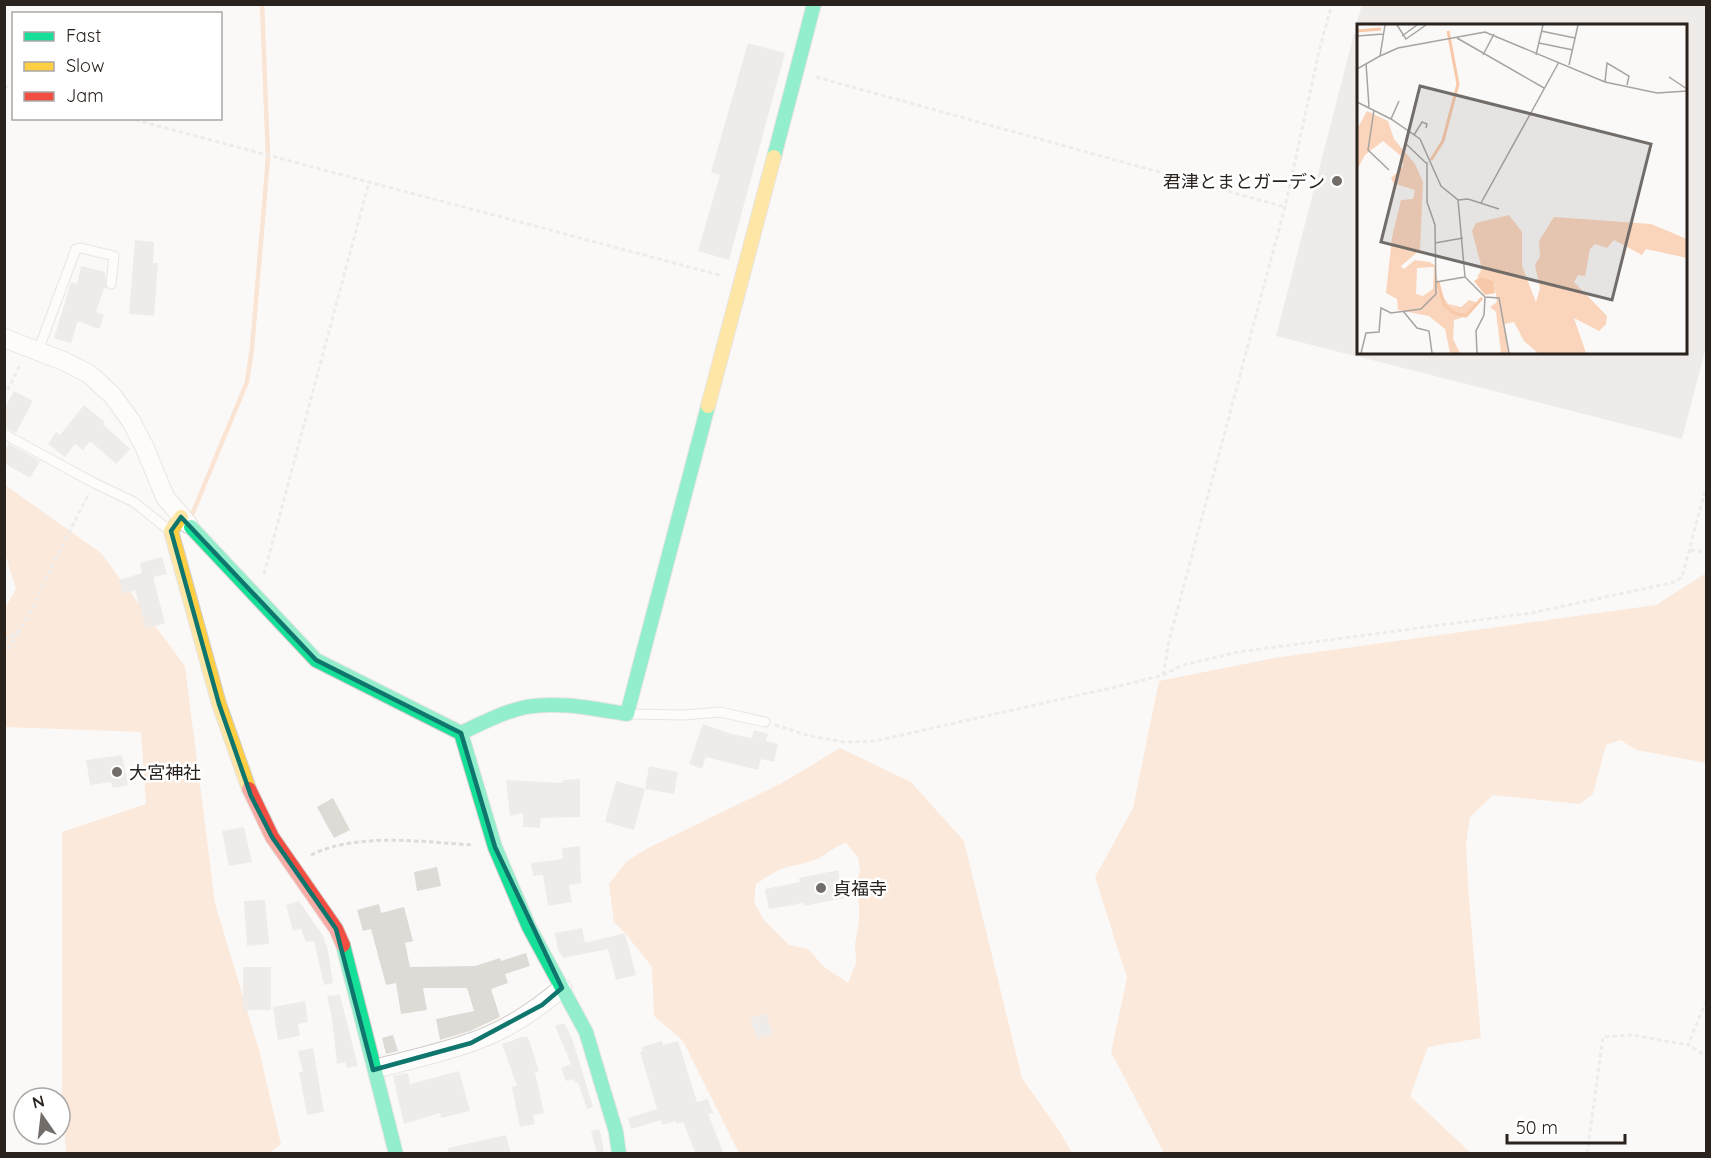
<svg xmlns="http://www.w3.org/2000/svg" width="1711" height="1158" font-family="Quicksand,'Noto Sans JP',sans-serif">
	<rect width="100%" height="100%" fill="#fbf9f7"/>
	<!-- forest -->
	<path fill="#fad5bb" fill-rule="evenodd" d="M5 485 101 553 185 666 215 903 259 1050 281 1144 269 1153H66L62 1102V832L146 804 141 732 5 727V609L16 589 5 553Z
		M1706 573V763L1637 750 1620 740 1606 745 1593 794 1580 804 1493 795 1470 817 1466 844 1469 898 1481 1038 1428 1047 1410 1096 1471 1153H1164L1111 1052 1127 978 1095 877 1133 808 1159 681 1274 658 1656 605Z
		M840 748 911 782 964 841 1022 1078 1058 1129 1072 1153H739L683 1041 654 1016 652 967 625 933 614 922 609 884 627 861 648 848 782 783ZM846 843 858 857 860 871 856 885 859 905V921L855 944 856 963 848 983 823 966 808 949 789 945 764 920 754 902 756 884C764 879 772 873 781 869 793 865 805 864 817 859 828 854 835 846 846 843Z"/>
	<g fill="none" stroke-linecap="round" stroke-linejoin="round">
		<!-- stream -->
		<path stroke="#f8c9a9" stroke-width="4.5" d="M191 517 247 382 252 348 268 158 262 4"/>
	</g>
	<!-- building -->
	<path fill="#dedad6" d="M1362 4H1707V343L1682 439 1360 357V352H1686V26H1356Z
		M1354 34H1359V357L1276 336Z
		M748 43 785 53 729 260 698 251 720 175 711 172Z
		M135 240 154 242 153 263H158L154 316 129 314Z
		M81 266 105 272 106 288H104L96 312 104 315 99 329 78 321 71 343 54 338 71 282 77 284Z
		M14 391 33 401 16 433 4 427V409Z
		M84 405 105 422 103 424 130 449 116 464 90 441 83 450 75 444 65 457 48 444 56 432 60 435Z
		M9 444 40 461 30 478 4 463V451Z
		M162 557 167 574 153 577 165 623 146 629 135 590 123 594 119 580 142 573 140 563Z
		M703 724 731 734 752 738 754 730 768 734 766 741 778 744 774 762 761 759 758 770 706 757 702 769 689 764Z
		M122 755 128 785 113 788 111 782 90 785 86 760Z
		M649 766 678 772 674 794 645 789 634 830 605 822 616 781 645 789Z
		M580 779V817L541 818 540 828 523 827V813L510 816 506 780 563 783V780Z
		M333 798 350 830 334 838 317 807Z
		M244 827 252 862 229 866 222 831Z
		M580 846 581 883 569 885 572 902 548 906 543 875 533 876 531 863 563 859 562 848Z
		M437 867 441 886 417 891 414 872Z
		M838 870 844 898 804 906V903L769 909 765 889 800 882 799 878Z
		M265 900 269 944 247 946 244 901Z
		M299 901 323 936 328 950 333 983 324 985 314 941 306 942 301 929 293 931 286 905Z
		M379 904 381 913 404 907 413 941 405 943 410 967 475 966 500 958 501 961 526 953 530 966 505 974 508 983 491 989 500 1017 470 1031 440 1040 436 1019 474 1011 467 988H423L427 1010 401 1014 396 983 386 985 371 929 363 931 357 910Z
		M582 928 585 943 625 933 636 975 616 980 608 949 563 958 558 950 555 933Z
		M243 967H271V1010H243Z
		M340 995 358 1066 347 1068 345 1062 337 1064 332 1018 327 996Z
		M305 1001 308 1022 298 1024 300 1036 278 1040 273 1007Z
		M766 1013 773 1034 757 1039 750 1018Z
		M564 1023 572 1038 593 1107 587 1109 578 1082 575 1083 574 1079 566 1081 561 1068 571 1064 555 1026Z
		M393 1035 398 1051 386 1054 382 1038Z
		M522 1037H528L539 1071 535 1072 544 1113 533 1115 535 1124 520 1127 512 1087 517 1086 502 1044Z
		M662 1041 663 1045 678 1041 697 1102 708 1099 713 1113 708 1114 724 1154H696L683 1122 676 1124V1121L662 1125 661 1120 631 1129 628 1118 657 1109 640 1052 643 1051 642 1047Z
		M313 1048 324 1112 307 1115 299 1072H303L298 1051Z
		M459 1071 470 1111 441 1118 440 1113 404 1124 393 1076 405 1073 408 1074 410 1084Z
		M599 1129 601 1135 604 1154H597L591 1131Z
		M506 1135 511 1154H448V1148Z"/>
	<g fill="none" stroke-linecap="round" stroke-linejoin="round">
		<defs>
			<path id="lane" d="M38 351 76 249 81 248 114 256 111 284
				M4 434 94 483 134 502 170 531
				M630 714 684 715 720 712 765 722"/>
			<path id="street" d="M4 338 66 362 89 374 112 395 131 421 144 446 165 497 188 524
				M379 1068C409 1060 440 1053 469 1043 503 1032 535 1011 562 988"/>
			<path id="fast" d="M774 157 814 4
				M191 527 316 660 461 733 495 847 529 927 586 1032 616 1132 619 1154
				M461 733C482 723 503 712 526 707 559 701 594 709 627 714L708 406
				M343 945 396 1154"/>
			<path id="slow" d="M708 406 774 157
				M181 517 171 531 219 704 249 789"/>
			<path id="jam" d="M249 789 272 837 336 929 343 945"/>
		</defs>
		<!-- lane casing -->
		<use href="#lane" stroke="#d1cbc8" stroke-width="11"/>
		<!-- street casing -->
		<use href="#street" stroke="#d1cbc8" stroke-width="20"/>
		<!-- fast casing -->
		<use href="#fast" stroke="#d1cbc8" stroke-width="16"/>
		<!-- slow casing -->
		<use href="#slow" stroke="#d1cbc8" stroke-width="16"/>
		<!-- jam casing -->
		<use href="#jam" stroke="#d1cbc8" stroke-width="16"/>
		<!-- path -->
		<path stroke="#dddcdb" stroke-width="3" stroke-dasharray="4.5 3" stroke-linecap="butt" d="M816 77 1285 207
			M4 86 14 88
			M128 118 723 276
			M4 397 21 363
			M1690 550 1706 552
			M264 574 369 182
			M4 641 19 631 33 609 42 586 89 493
			M4 656 18 632
			M1163 675 1169 641 1285 207 1320 47 1332 4
			M775 725 810 736 844 742 875 741 1124 685 1163 675 1183 665 1238 652 1531 613 1675 582 1682 577 1706 487
			M311 855C357 832 422 842 473 845
			M1706 1001 1688 1045 1706 1056
			M1587 1154 1603 1037 1633 1035 1688 1045"/>
		<!-- lane -->
		<use href="#lane" stroke="#fefefe" stroke-width="9"/>
		<!-- street -->
		<use href="#street" stroke="#fefefe" stroke-width="18"/>
		<!-- fast -->
		<use href="#fast" stroke="#16e098" stroke-width="14"/>
		<!-- slow -->
		<use href="#slow" stroke="#ffcf43" stroke-width="14"/>
		<!-- jam -->
		<use href="#jam" stroke="#f24e42" stroke-width="14"/>
	</g>
	<!-- marked area -->
	<path d="M0 0H1711V1158H0ZM181 517 316 660 461 733 495 847 562 988 542 1005 471 1043 373 1070 336 929 272 837 251 796 219 704 171 531Z" fill="#fbf9f7" fill-opacity=".55" fill-rule="evenodd"/>
	<path fill="none" stroke="#0f766e" stroke-width="4.5" stroke-linejoin="round" d="M181 517 316 660 461 733 495 847 562 988 542 1005 471 1043 373 1070 336 929 272 837 251 796 219 704 171 531Z"/>
	<!-- markers -->
	<g fill="#736d69" stroke="#fff" stroke-width="2">
		<circle cx="1337" cy="181" r="6"/>
		<circle cx="117" cy="772" r="6"/>
		<circle cx="821" cy="888" r="6"/>
	</g>
	<g text-anchor="middle" dominant-baseline="central" stroke-width="5" stroke-linejoin="round" paint-order="stroke">
		<!-- poi labels -->
		<g font-size="18" fill="#2a221d" stroke="#fff" text-anchor="start">
			<text x="1325" y="181" text-anchor="end">君津とまとガーデン</text>
			<text x="129" y="772">大宮神社</text>
			<text x="833" y="888">貞福寺</text>
		</g>
	</g>
	<!-- overview -->
	<g transform="translate(1357 24)">
		<rect width="330" height="330" fill="#fbf9f7"/>
		<path d="M10 87 31 97 37 115 58 140 66 158 63 226 44 242 47 245 58 236 72 238 78 241 82 266 91 280 104 283 112 276 121 279 107 293 97 296 96 315 103 329H93L88 305 72 292 41 286 40 275 29 269 35 213 44 176 56 175 58 166 36 159 34 154 46 142 45 133 26 117 8 131 0 146V105ZM77 243 76 265 66 272 59 270 60 244ZM152 191 165 208V242L179 278 183 264 178 241 183 232 182 217 197 193 294 200 330 215V234L289 225 285 231 257 216 250 224 238 220 233 225 228 252 221 251 217 258 250 292 249 300 242 307 217 294 229 329H181L167 317 157 298 147 300 151 329H144L139 288 133 283 140 278 137 257 120 253 125 245 115 207 119 199Z" fill="#fad5bb" fill-rule="evenodd"/>
		<path d="M123 253 137 257 138 269 128 271 117 257Z" fill="#f8c9a9"/>
		<path fill="none" stroke="#f8c9a9" stroke-width="3" d="M0 7 24 5M74 136 86 117 101 60 91 7M81 258 87 281 97 289 109 292 125 274"/>
		<path fill="none" stroke="#a7a3a0" stroke-width="1.5" d="M40 1 49 15 69 1M184 7 218 14M0 12 26 10M45 12 60 1M100 14 187 64M182 19 216 26M126 31 137 10M179 31 186 1M23 32 41 24 128 8 248 58 300 69 330 67M9 39 12 83M212 41 221 1M0 45 23 32 28 1M312 53 330 65M248 58 250 39 272 52 270 61M0 78 34 95 63 115 84 162 101 176 108 253 128 273 127 291 119 307 120 329M17 86 11 126 32 146M34 95 42 77M57 111 65 98 70 100 69 104M48 119 69 139M101 176 111 175 142 185M124 179 202 38M78 219 106 214M79 258 108 253M128 273 142 274 152 329M46 287 60 304 72 307 75 329M4 329 9 309 22 308 24 284 34 289 64 285 79 270 78 201 70 178V138"/>
		<path fill="#736d69" fill-opacity="0.15" stroke="#736d69" stroke-width="3" d="M63 62 294 120 255 276 24 218Z"/>
		<rect width="330" height="330" fill="none" stroke="#2a221d" stroke-width="3"/>
	</g>
	<!-- border -->
	<rect width="1711" height="1158" fill="none" stroke="#2a221d" stroke-width="12"/>
	<!-- legend -->
	<rect x="12" y="12" width="210" height="108" fill="#ffffff" stroke="#aaa7a5" stroke-width="1.5"/>
	<rect x="24" y="32" width="30" height="9" fill="#16e098" stroke="#aaa7a5" stroke-width="1.5"/>
	<text x="66" y="42" font-size="18" fill="#2a221d">Fast</text>
	<rect x="24" y="62" width="30" height="9" fill="#ffcf43" stroke="#aaa7a5" stroke-width="1.5"/>
	<text x="66" y="72" font-size="18" fill="#2a221d">Slow</text>
	<rect x="24" y="92" width="30" height="9" fill="#f24e42" stroke="#aaa7a5" stroke-width="1.5"/>
	<text x="66" y="102" font-size="18" fill="#2a221d">Jam</text>
	<!-- north arrow -->
	<g transform="translate(42 1116) rotate(346)"><circle r="28" fill="#ffffff" stroke="#aaa7a5" stroke-width="1.5"/>
	<path d="M0-4.5L10 22L0 15L-10 22Z" fill="#736d69"/>
	<text y="-9" font-size="16" font-weight="bold" text-anchor="middle" fill="#2a221d">N</text>
	</g>
	<!-- scale -->
	<path d="M1507 1134v9h118v-9" fill="none" stroke="#2a221d" stroke-width="3"/>
	<text x="1516" y="1134" font-size="18" fill="#2a221d" stroke="#ffffff" stroke-width="4.5" paint-order="stroke">50 m</text>
</svg>
